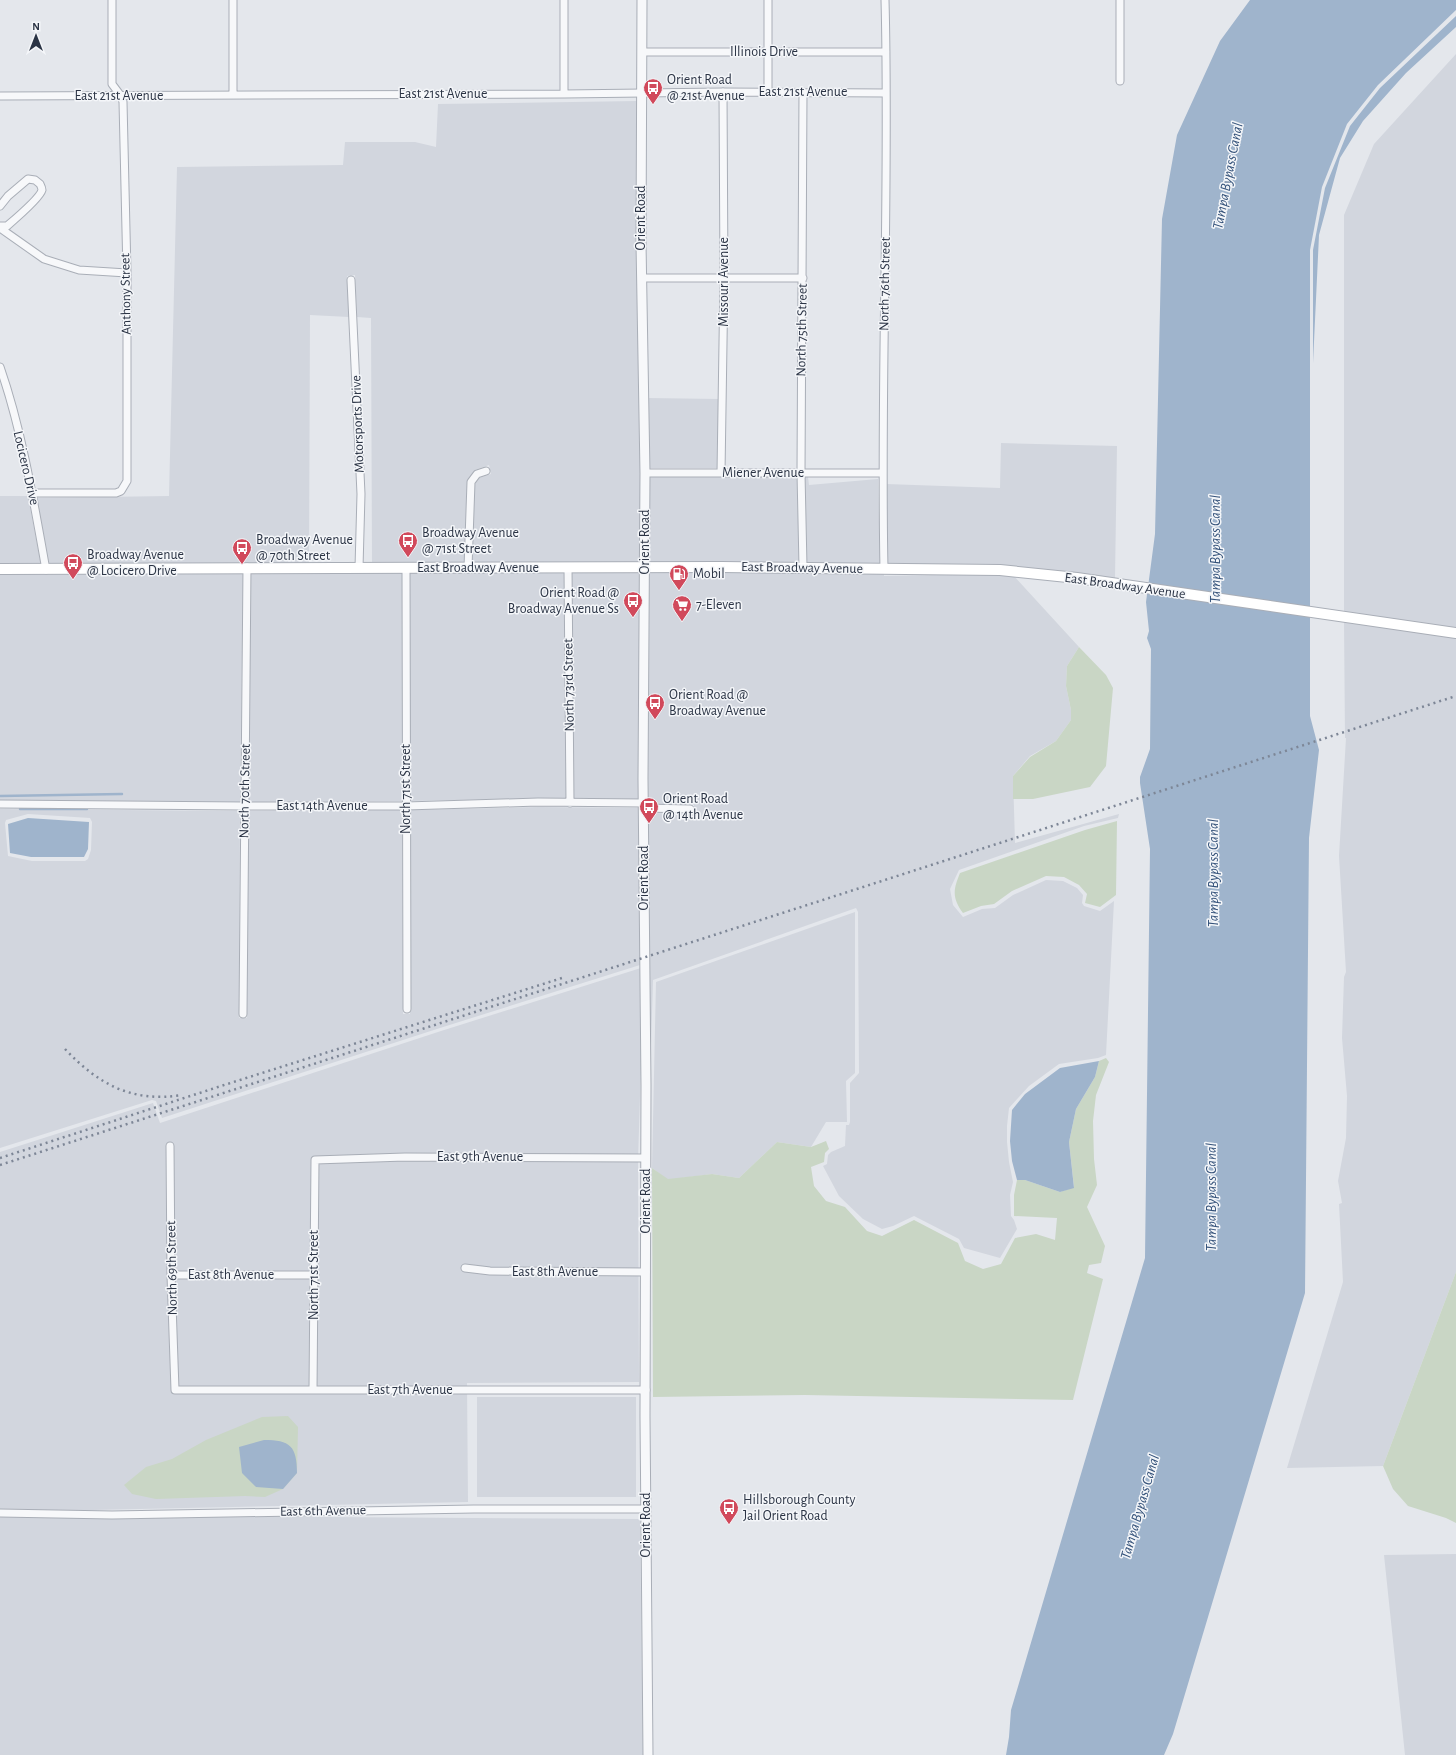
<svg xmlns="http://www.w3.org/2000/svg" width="1456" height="1755" font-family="'Alegreya Sans',sans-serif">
	<rect width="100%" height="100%" fill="#e4e7ec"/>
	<!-- built -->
	<path fill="#d2d6de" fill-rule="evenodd" d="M1456 54V629L1344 613V215L1374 144Z
		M637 101 641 563H472L475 484 479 478 491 474 489 465 475 470 467 481 464 564 372 563 371 318 357 317 355 275 347 276 349 317 310 315 309 563 49 565 37 498 169 496 177 167 343 165 345 142H415L436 147 438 104Z
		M647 398 719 399 717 468H649Z
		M1001 443 1117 446 1115 579 1000 565 888 564 886 484 1000 488Z
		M649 477H797L799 563H649Z
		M805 477H808L809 485 878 479 880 564 807 563Z
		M0 496H28L41 565 0 564Z
		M243 572 240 802 0 800V573L43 575Z
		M251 572 402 573V801L248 802Z
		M564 572 566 798 410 801V573Z
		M572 572H641L640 799 574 798Z
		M649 572H803L884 573V576L980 574 1013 575 1079 647 1067 666 1066 686 1071 710V720L1056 741 1030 756 1013 776 1015 843 1119 814 1118 818 1084 826 959 870 950 889 953 905 963 917 982 909 995 908 1013 895 1046 880 1063 881 1077 888 1083 895 1082 903 1084 906 1100 911 1114 901 1106 1055 1098 1058 1059 1064 1029 1086 1009 1108 1007 1126V1142L1009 1162 1013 1182 1010 1195 1011 1216 1014 1220 1017 1229 1000 1258 964 1248 959 1239 914 1216 893 1226 882 1229 863 1219 839 1196 823 1166 827 1164 828 1155 831 1152 845 1146 846 1125H849L850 1122V1083L859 1073 858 912 856 908 653 980 650 1080 648 813 694 814V805L648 804Z
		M1344 622 1456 638V1272L1383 1466 1287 1468 1343 1282 1339 1204 1342 1203 1338 1181 1346 1138 1347 1096 1342 1038 1344 977 1346 972 1339 856 1346 738H1345Z
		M538 807 640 808V965L440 1028 162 1118 156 1101 152 1100 0 1148V809L240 811 239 1018H247L248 811 402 810 403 1014H410V810ZM28 814 90 818 92 822 91 850 88 859 85 861H32L8 856 5 823 6 820Z
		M855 912V1073L846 1081 847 1122H826L811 1147 777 1142 739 1178 712 1174 668 1180 652 1168 656 982Z
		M644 967 638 1161 639 1382 467 1383 468 1502 0 1512V1152L153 1103 160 1123 441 1031Z
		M477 1397H636V1497H477Z
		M0 1515 640 1519 643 1755H0Z
		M1456 1554V1755H1405L1384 1555Z"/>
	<!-- green -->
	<path fill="#c9d6c5" d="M1079 647 1106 675 1113 688 1106 766 1090 787 1033 799H1013V776L1030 757 1056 741 1071 720V710L1066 686 1067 666Z
		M1117 821 1116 895 1100 907 1085 903 1087 894 1079 885 1064 877 1046 876 1012 891 994 904 981 906 963 913C952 898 953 890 960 873L1085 830Z
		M1106 1058 1109 1062 1096 1095 1093 1121 1094 1159 1097 1185 1087 1207 1105 1246 1101 1263 1089 1265 1087 1273 1103 1279 1073 1400 805 1395 653 1397 652 1168 668 1179 712 1174 739 1178 777 1142 811 1147 826 1141 829 1149 825 1153 824 1162 811 1167 814 1186 826 1201 845 1207 867 1231 882 1236 914 1220 958 1243 965 1261 983 1269 1001 1264 1015 1238 1036 1234 1055 1240 1057 1218 1014 1216V1195L1017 1180H1025L1060 1192 1074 1187 1069 1142 1076 1109 1095 1077 1099 1061Z
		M1456 1272V1523L1446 1518 1408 1506 1393 1489 1383 1466Z
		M288 1416 298 1427 297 1473 283 1489 265 1497 245 1496 156 1499 132 1494 124 1485 146 1467 172 1459 206 1440 262 1417Z"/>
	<!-- water -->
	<path fill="#9fb4cc" d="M1250 0H1456V10L1378 85 1347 124 1322 187 1310 250V716L1319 750 1309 838 1305 1293 1173 1734 1164 1755H1006L1009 1737 1011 1710 1145 1258 1150 849 1140 783V777L1150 749 1151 649 1147 638 1149 631 1146 602 1155 534 1162 219 1177 135 1220 41Z
		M1456 16V27L1406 73 1363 121 1340 158 1319 235 1313 363V250L1325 188 1350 126 1380 88Z
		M28 818 89 822 88 849 84 857H31L10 853 8 824Z
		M1099 1061 1095 1077 1076 1109 1069 1142 1074 1188 1060 1192 1025 1180H1017L1012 1161 1010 1141 1012 1110 1025 1094 1060 1068Z
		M264 1440C290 1440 297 1446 297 1473L283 1489 256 1487 242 1473 239 1447Z"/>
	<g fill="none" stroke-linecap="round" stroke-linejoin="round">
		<!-- stream -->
		<path stroke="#9fb4cc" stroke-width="2.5" d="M0 796 122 794
			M20 809H87"/>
		<defs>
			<path id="minor" d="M233 0V95
				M564 0V94
				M1120 0V81
				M642 52H886
				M768 92V0
				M803 92 801 473 803 567
				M0 96 564 94 723 92 886 93
				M0 206 8 196 28 179 35 180 40 184C41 186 42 188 42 190 40 198 14 220 7 226H0
				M0 228 44 259 79 270 127 273
				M642 278H803
				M351 280 361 494 359 568
				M0 367C22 430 34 503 46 570
				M645 473H882
				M721 473 724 278 723 92
				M32 493H116L121 491 127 481V273L123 102 121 96 112 84V0
				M568 567 570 803
				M406 568 407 1009
				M468 568 471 482 477 474 486 471
				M884 569C880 379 890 189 885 0
				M0 804 244 806H406L538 802 644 803
				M644 808 690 809
				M243 1014 247 567
				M170 1146 171 1275 175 1390H646
				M465 1268 490 1271 646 1272
				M171 1275H315
				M313 1390 315 1160 405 1157 646 1158
				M0 1513 112 1515 474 1509H646"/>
			<path id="tertiary" d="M642 0 641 243 645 473 643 779 646 1085 645 1417 648 1755"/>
			<path id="secondary" d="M0 569 721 567 1000 570 1077 578 1456 633"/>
		</defs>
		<!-- minor casing -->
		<use href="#minor" stroke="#a9aeb7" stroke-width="9"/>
		<!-- tertiary casing -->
		<use href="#tertiary" stroke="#a9aeb7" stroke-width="11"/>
		<!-- secondary casing -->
		<use href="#secondary" stroke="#a9aeb7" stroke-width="12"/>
		<!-- minor -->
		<use href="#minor" stroke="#f7f8fa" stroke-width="7"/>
		<!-- tertiary -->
		<use href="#tertiary" stroke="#f7f8fa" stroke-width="9"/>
		<!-- secondary -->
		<use href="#secondary" stroke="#fff" stroke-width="10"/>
		<!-- rail -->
		<path stroke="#7d8696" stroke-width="2.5" stroke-dasharray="2 4" stroke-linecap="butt" d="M65 1049C98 1084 132 1103 182 1095
			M0 1158 221 1086 562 978
			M0 1165 1456 696"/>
	</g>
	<!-- icons -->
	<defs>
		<symbol id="bus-pin" viewBox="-11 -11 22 30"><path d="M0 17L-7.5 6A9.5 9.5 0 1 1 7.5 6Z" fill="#d1495b" stroke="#f4f6f9"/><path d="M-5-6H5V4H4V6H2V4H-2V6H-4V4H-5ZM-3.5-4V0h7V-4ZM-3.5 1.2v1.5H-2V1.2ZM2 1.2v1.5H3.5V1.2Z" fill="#fff"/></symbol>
		<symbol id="fuel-pin" viewBox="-11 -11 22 30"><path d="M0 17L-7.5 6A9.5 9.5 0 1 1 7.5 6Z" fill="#d1495b" stroke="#f4f6f9"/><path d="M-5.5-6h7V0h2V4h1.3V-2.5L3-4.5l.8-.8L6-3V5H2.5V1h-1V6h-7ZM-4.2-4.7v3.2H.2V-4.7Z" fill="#fff"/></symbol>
		<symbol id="supermarket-pin" viewBox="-11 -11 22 30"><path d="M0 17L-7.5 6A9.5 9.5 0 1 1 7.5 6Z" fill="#d1495b" stroke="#f4f6f9"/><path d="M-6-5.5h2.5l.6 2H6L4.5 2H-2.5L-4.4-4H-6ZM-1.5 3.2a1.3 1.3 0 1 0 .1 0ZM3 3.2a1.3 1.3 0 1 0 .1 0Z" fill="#fff"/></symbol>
	</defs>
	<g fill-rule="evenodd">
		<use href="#bus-pin" x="642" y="77" width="22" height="30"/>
		<use href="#bus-pin" x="397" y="530" width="22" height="30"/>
		<use href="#bus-pin" x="231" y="537" width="22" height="30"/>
		<use href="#bus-pin" x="62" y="552" width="22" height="30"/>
		<use href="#fuel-pin" x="668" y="563" width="22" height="30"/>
		<use href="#bus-pin" x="622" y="590" width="22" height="30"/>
		<use href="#supermarket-pin" x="671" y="594" width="22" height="30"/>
		<use href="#bus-pin" x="644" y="692" width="22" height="30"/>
		<use href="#bus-pin" x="638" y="796" width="22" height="30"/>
		<use href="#bus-pin" x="718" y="1497" width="22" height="30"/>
	</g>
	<g text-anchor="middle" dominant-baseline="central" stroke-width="3" stroke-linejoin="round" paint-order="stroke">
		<!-- street labels -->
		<g font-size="14" fill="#2b3445" stroke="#f4f6f9">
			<text x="764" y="52">Illinois Drive</text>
			<text x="803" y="92">East 21st Avenue</text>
			<text x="443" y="94">East 21st Avenue</text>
			<text x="119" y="96">East 21st Avenue</text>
			<text transform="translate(641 218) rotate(-90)">Orient Road</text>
			<text transform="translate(724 282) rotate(-90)">Missouri Avenue</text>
			<text transform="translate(885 284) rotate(-89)">North 76th Street</text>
			<text transform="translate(126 294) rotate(-91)">Anthony Street</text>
			<text transform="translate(802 330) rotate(-89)">North 75th Street</text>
			<text transform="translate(358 424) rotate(-92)">Motorsports Drive</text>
			<text transform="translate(26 468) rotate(77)">Locicero Drive</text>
			<text x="763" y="473">Miener Avenue</text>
			<text transform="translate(645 542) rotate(-90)">Orient Road</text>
			<text x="478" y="568">East Broadway Avenue</text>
			<text transform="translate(802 568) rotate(1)">East Broadway Avenue</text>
			<text transform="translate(1125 586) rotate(8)">East Broadway Avenue</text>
			<text transform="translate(569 685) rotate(-91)">North 73rd Street</text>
			<text transform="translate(406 789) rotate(-90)">North 71st Street</text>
			<text transform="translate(245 791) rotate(-89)">North 70th Street</text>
			<text x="322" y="806">East 14th Avenue</text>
			<text transform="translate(644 878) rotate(-90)">Orient Road</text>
			<text x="480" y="1157">East 9th Avenue</text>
			<text transform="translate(646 1201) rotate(-90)">Orient Road</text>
			<text transform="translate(172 1268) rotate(-91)">North 69th Street</text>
			<text x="555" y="1272">East 8th Avenue</text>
			<text x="231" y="1275">East 8th Avenue</text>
			<text transform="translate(314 1275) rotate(-90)">North 71st Street</text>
			<text x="410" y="1390">East 7th Avenue</text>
			<text transform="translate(323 1511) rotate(-1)">East 6th Avenue</text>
			<text transform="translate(646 1525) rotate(-90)">Orient Road</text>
		</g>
		<!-- poi labels -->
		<g font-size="14" fill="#2b3445" stroke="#f4f6f9" text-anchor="start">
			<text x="667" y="80">Orient Road<tspan x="667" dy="16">@ 21st Avenue</tspan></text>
			<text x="422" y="533">Broadway Avenue<tspan x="422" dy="16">@ 71st Street</tspan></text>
			<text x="256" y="540">Broadway Avenue<tspan x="256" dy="16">@ 70th Street</tspan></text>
			<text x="87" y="555">Broadway Avenue<tspan x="87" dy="16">@ Locicero Drive</tspan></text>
			<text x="693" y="574">Mobil</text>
			<text x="619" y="593" text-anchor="end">Orient Road @<tspan x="619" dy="16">Broadway Avenue Ss</tspan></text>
			<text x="696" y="605">7-Eleven</text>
			<text x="669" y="695">Orient Road @<tspan x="669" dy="16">Broadway Avenue</tspan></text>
			<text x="663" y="799">Orient Road<tspan x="663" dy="16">@ 14th Avenue</tspan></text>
			<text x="743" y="1500">Hillsborough County<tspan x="743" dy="16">Jail Orient Road</tspan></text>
		</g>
		<!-- water labels -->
		<g font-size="15" font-style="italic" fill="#34527a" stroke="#f4f6f9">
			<text transform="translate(1228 176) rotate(-79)">Tampa Bypass Canal</text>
			<text transform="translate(1215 549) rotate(-90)">Tampa Bypass Canal</text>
			<text transform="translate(1213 873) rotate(-90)">Tampa Bypass Canal</text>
			<text transform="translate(1211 1197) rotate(-90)">Tampa Bypass Canal</text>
			<text transform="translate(1140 1507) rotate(-74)">Tampa Bypass Canal</text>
		</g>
	</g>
	<!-- north arrow -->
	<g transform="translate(36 36)" stroke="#f4f6f9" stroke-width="3" paint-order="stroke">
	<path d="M0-3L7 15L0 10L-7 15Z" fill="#2b3445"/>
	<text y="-6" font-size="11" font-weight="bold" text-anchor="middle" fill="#2b3445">N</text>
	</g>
</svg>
